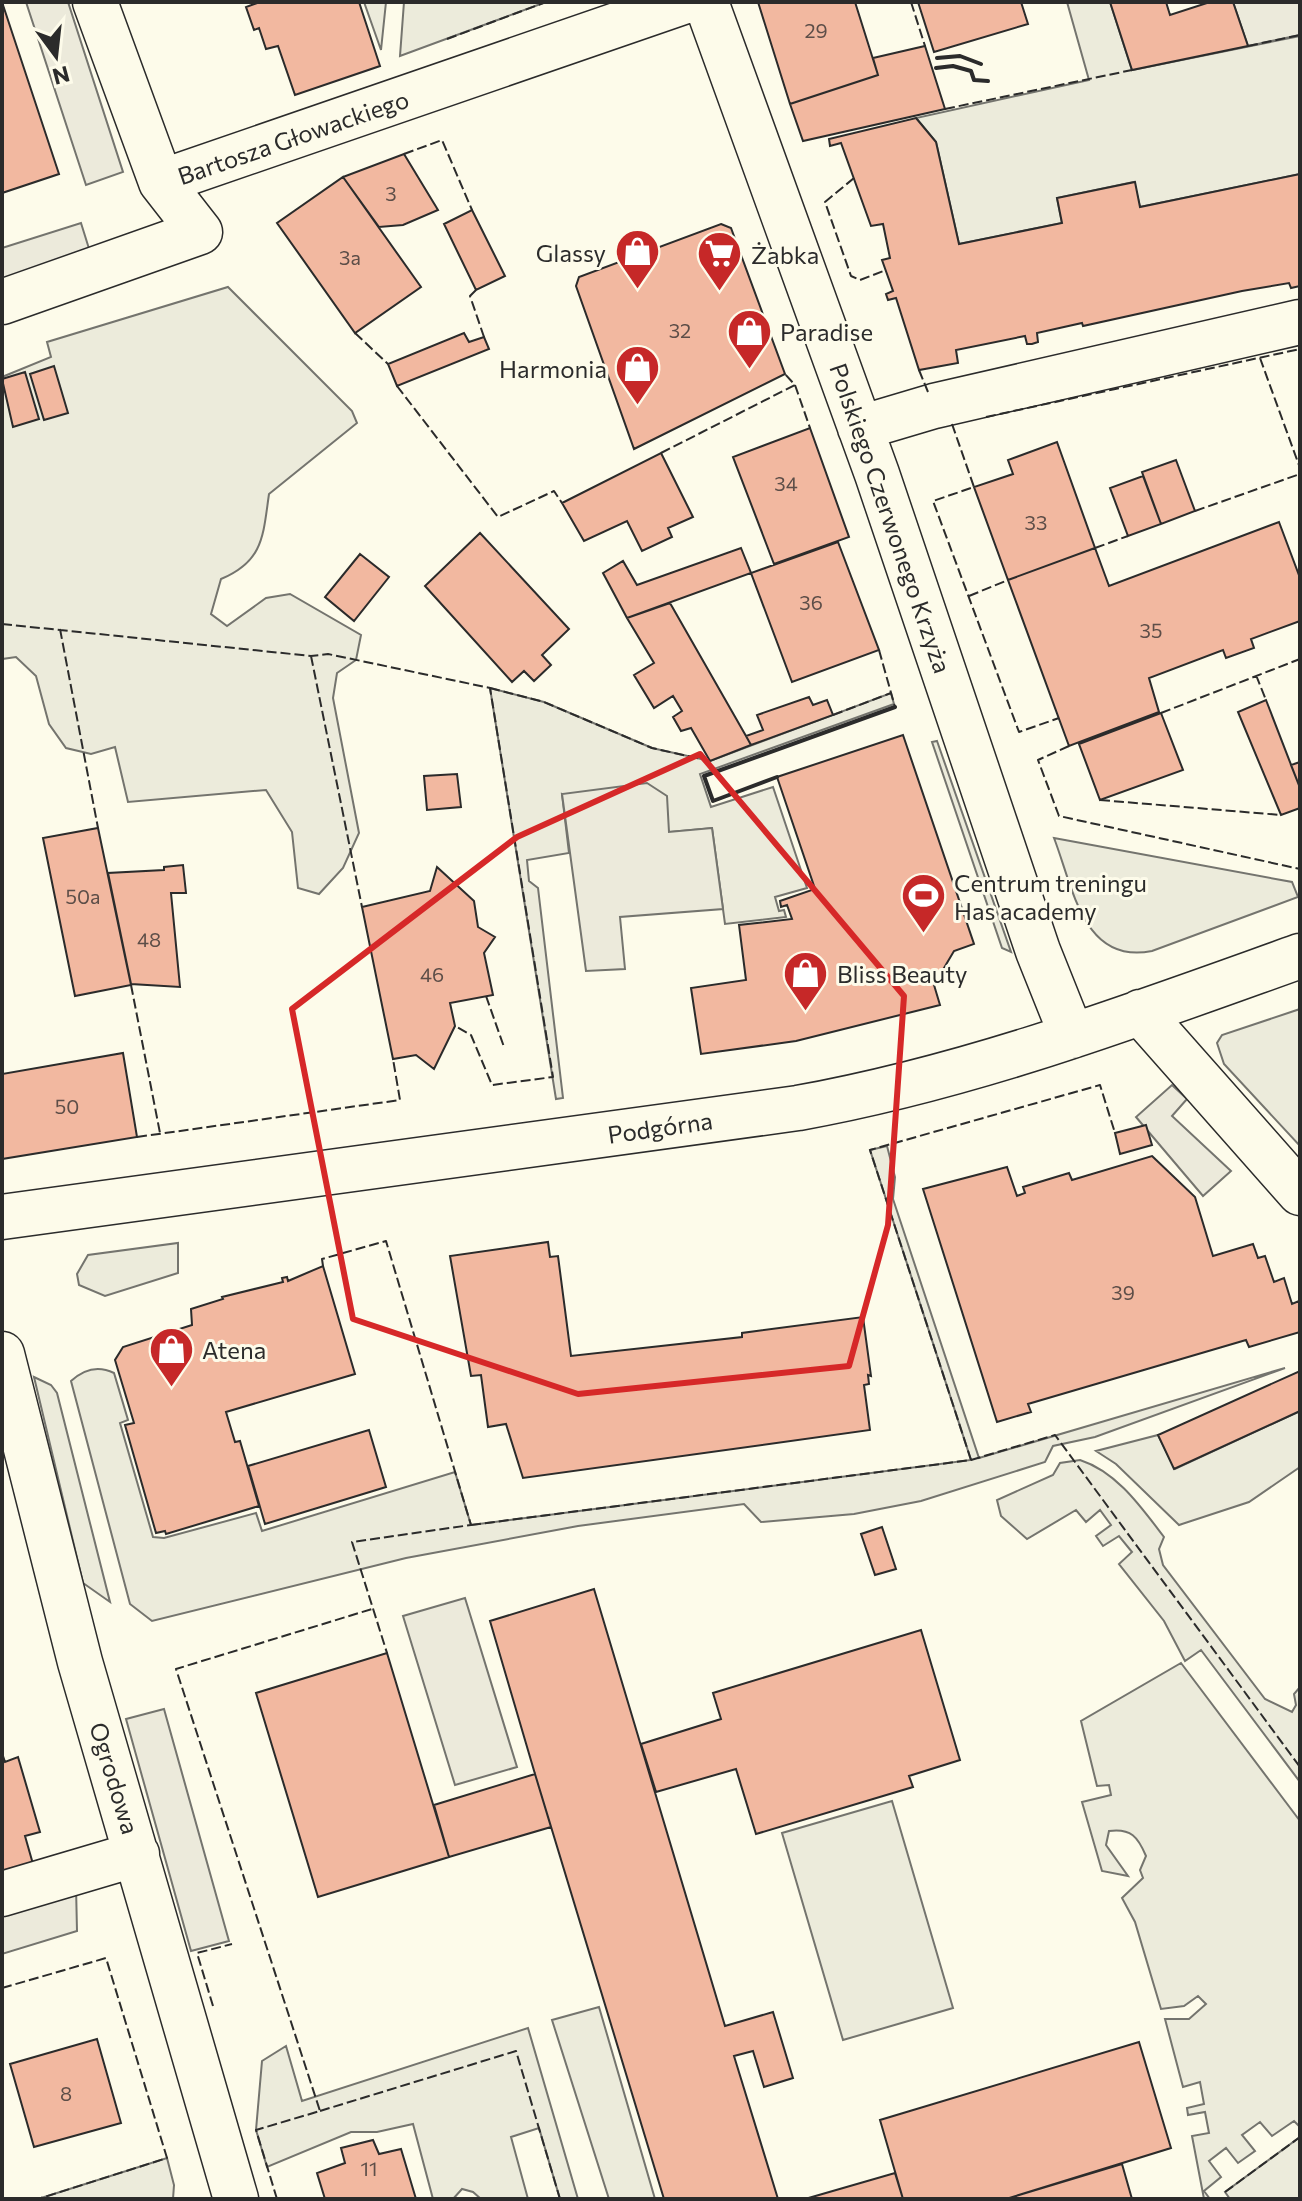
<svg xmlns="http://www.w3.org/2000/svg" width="1302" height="2201" font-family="Commissioner,sans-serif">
	<rect width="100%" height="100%" fill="#fdfbea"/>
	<!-- green -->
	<path fill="#ecebdb" stroke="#74746e" stroke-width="2" d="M364 2H386L381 50Z
		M404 2H546L400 56Z
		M1067 2H1110L1132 70 1300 36V174L1140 207 1134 182 1057 198 1062 223 959 244 936 142 916 118 1089 80Z
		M228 287 352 411 357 423 269 494C263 535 264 561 221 579L211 614 227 626 266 598 290 594 361 635 356 660 337 673 333 698 359 833 343 868 319 894 298 888 292 832 266 790 128 802 115 747 91 754 66 748 49 724 36 676 16 657 2 659V377L51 357 47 342Z
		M490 688 544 702 652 748 710 761 891 693 894 704 700 774 711 807 773 787 807 888 775 897 779 911 784 910 786 917 725 924 712 828 669 832 562 794 569 853 527 860 529 881 538 888 563 1098 556 1099Z
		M937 741 1011 952 1002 948 932 742Z
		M1054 838 1292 882 1298 897 1152 951C1083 965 1073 887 1054 838Z
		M1300 1009V1146L1224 1064 1217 1043 1222 1035Z
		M887 1146 895 1177 893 1199 979 1458 1285 1368 1095 1437 1053 1446 1045 1462 921 1501 854 1514 761 1522 744 1504 578 1526 406 1558 152 1621 130 1604 71 1381C84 1369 98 1365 114 1373L128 1420 120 1423 153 1537 164 1538 256 1513 262 1531 455 1472 471 1525 971 1460 870 1150Z
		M178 1243V1273L105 1296 79 1285 77 1274 88 1255Z
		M34 1377 51 1385 57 1393 110 1602 83 1583Z
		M1300 1411V1467L1249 1502 1179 1525 1116 1464 1096 1451 1158 1435 1175 1469Z
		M1080 1460C1117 1472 1141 1507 1164 1537L1159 1549 1163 1565 1265 1699 1292 1712 1296 1705 1294 1694 1300 1687V1782L1201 1650 1185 1661 1164 1621 1119 1564 1132 1552 1119 1536 1103 1546 1096 1536 1111 1525 1100 1510 1086 1522 1076 1510 1027 1539 1001 1516 997 1500 1053 1475 1060 1463Z
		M1181 1663 1300 1821V2127L1294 2121 1272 2136 1260 2122 1242 2135 1255 2151 1238 2163 1226 2148 1209 2161 1221 2177 1204 2191 1210 2199H1204L1192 2136 1209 2133 1205 2112 1188 2115 1187 2108 1204 2104 1200 2082 1183 2087 1165 2019H1189L1206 2004 1198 1996 1184 2006 1161 2009 1135 1922 1122 1898 1143 1878 1140 1870 1146 1856C1138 1837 1131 1828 1109 1831L1106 1845 1128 1876 1102 1871 1082 1802 1111 1795 1109 1785 1097 1786 1081 1721Z
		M892 1801 953 2008 843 2040 782 1833Z
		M599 2007 655 2199H609L552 2020Z
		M528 2028 578 2199H560L539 2128 511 2137 528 2199H481L473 2192 462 2189 453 2199H433L413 2124 377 2132H351L267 2167 256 2130 262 2061 286 2046 302 2101Z
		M1300 2137V2199H1230L1225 2192Z
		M167 2158 174 2185 173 2199H38Z"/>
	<!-- parking -->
	<path fill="#eceadb" stroke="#74746e" stroke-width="2" d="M26 2H68L123 172 86 185Z
		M1233 2H1300V35L1248 46Z
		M81 223 91 255 2 283V248Z
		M647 783 667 796 669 832 712 828 723 909 620 917 625 969 586 971 562 794Z
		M1172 1085 1187 1099 1172 1116 1231 1171 1203 1196 1136 1117Z
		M465 1598 517 1767 455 1785 403 1616Z
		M164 1709 229 1941 191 1951 126 1719Z
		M76 1886 77 1931 2 1954V1907Z"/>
	<!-- building -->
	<path fill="#f2b8a0" stroke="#2b2b2b" stroke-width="2" d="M2 2 59 174 2 193Z
		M260 2H359L380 66 295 95 278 46 266 49 259 28 254 30 246 7Z
		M758 2H855L878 75 790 104Z
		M918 2H1021L1028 24 934 52Z
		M1110 2H1166L1170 15 1210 2H1233L1248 46 1132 70Z
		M925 46 945 109 803 141 790 104 878 75 873 58Z
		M916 118 936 142 959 244 1062 223 1057 198 1135 182 1140 207 1300 174V286L1291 288 1289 283 1242 291 1083 326 1082 323 1037 333 1038 342 1032 344H1027L1025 336 956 350 958 363 919 370 896 298 888 300 886 294 893 291 882 260 890 258 883 224 871 226 841 143 830 146 829 139Z
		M404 154 438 210 403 225 379 227 343 177Z
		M343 177 421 287 355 333 277 223Z
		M472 210 505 276 476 290 444 224Z
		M721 224 731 228 785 374 634 449 576 286 579 277Z
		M464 333 469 342 484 337 489 349 397 386 388 364Z
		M54 366 68 413 44 420 30 374Z
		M25 372 39 419 13 427 2 379Z
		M810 428 849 537 774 564 733 457Z
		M1057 442 1095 548 1008 580 974 487 1013 474 1008 460Z
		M661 453 693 517 668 528 672 537 642 551 627 521 584 541 562 503Z
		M1176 460 1195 511 1161 524 1142 472Z
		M1143 476 1161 524 1128 536 1110 488Z
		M1279 522 1300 578V621L1251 639 1254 648 1226 658 1223 650 1149 678 1159 712 1069 746 1008 580 1095 548 1109 586Z
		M480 533 569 629 542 655 551 665 534 681 524 671 512 682 425 586Z
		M838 542 879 650 792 682 751 573Z
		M741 548 751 573 627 618 603 573 623 561 637 585Z
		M360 554 389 577 354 621 325 597Z
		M670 603 746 736 751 745 710 761 691 728 681 731 673 717 682 711 673 696 654 708 634 675 654 663 627 618Z
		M809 697 813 705 827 700 833 715 751 745 746 736 763 730 757 715Z
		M1266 700 1300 788V808L1281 815 1238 712Z
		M1161 713 1183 770 1100 800 1079 744Z
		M903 735 974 944 954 951 934 985 940 1005 796 1041 701 1054 691 988 746 980 739 925 792 919 787 905 781 907 780 901 815 889 777 777Z
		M1300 762V788L1291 765Z
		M457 774 461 807 427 810 424 776Z
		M98 828 131 985 75 996 43 838Z
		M183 865 186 893H171L180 987 131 984 108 873 164 870V867Z
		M437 867 474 901 478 927 495 937 484 953 493 995 450 1003 455 1026 434 1069 416 1055 393 1059 362 907 430 891Z
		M123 1053 137 1137 2 1159V1074Z
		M1146 1125 1152 1145 1120 1154 1115 1133Z
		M1152 1156 1195 1197 1213 1256 1253 1244 1258 1258 1265 1256 1274 1282 1284 1278 1292 1304 1299 1301 1300 1332 1249 1347 1246 1340 1062 1394 1028 1404 1031 1412 997 1422 923 1189 1007 1167 1017 1196 1025 1193 1023 1187 1069 1173 1072 1180Z
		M548 1242 550 1257 558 1256 571 1356 742 1337V1333L863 1317 871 1376 868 1375 869 1384 864 1385 870 1430 523 1478 506 1424 488 1427 481 1375 471 1376 450 1256Z
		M323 1266 355 1374 226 1412 235 1442 240 1441 259 1506 166 1534 165 1531 156 1533 125 1425 134 1423 115 1360 123 1347 192 1325 191 1309 223 1299 222 1297 283 1282 282 1278 287 1277 288 1281Z
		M1300 1371V1411L1174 1469 1158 1435Z
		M369 1430 386 1487 265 1524 248 1466Z
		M882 1527 896 1569 875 1575 861 1534Z
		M594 1589 725 2026 773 2012 793 2078 764 2087 753 2051 734 2056 778 2199H664L535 1774 490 1621Z
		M921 1630 960 1760 909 1776 913 1787 756 1834 736 1769 656 1792 641 1744 721 1719 713 1693Z
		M387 1653 449 1857 318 1897 256 1693Z
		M2 1753 5 1762 18 1757 40 1832 25 1836 33 1864 2 1872Z
		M535 1774 551 1827 449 1857 434 1805Z
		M97 2039 121 2123 34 2147 10 2064Z
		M1139 2042 1171 2148 1006 2199H903L880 2120Z
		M373 2140 379 2154 401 2149 416 2199H325L317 2173 345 2163 341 2148Z
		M1122 2164 1132 2199H1006Z
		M895 2173 903 2199H805Z"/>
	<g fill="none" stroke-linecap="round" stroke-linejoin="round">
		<defs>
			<path id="minor" d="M706 2 877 474 1038 951 1072 1036
				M161 182 683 2
				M2 302 200 232 161 182 95 2
				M860 428 934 406 1300 322
				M1140 1012 1300 1193
				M2 1217 798 1108C971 1077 1135 1015 1300 956
				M2 1354 80 1662 236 2199
				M2 1894 137 1854"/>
		</defs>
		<!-- minor casing -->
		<use href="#minor" stroke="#2b2b2b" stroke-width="47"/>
		<!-- minor -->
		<use href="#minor" stroke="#fdfbea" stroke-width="44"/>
		<!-- fence -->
		<path stroke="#2b2b2b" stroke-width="2" stroke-dasharray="10 4" stroke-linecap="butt" d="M911 2 925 46
			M447 39 546 2
			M1248 46 1300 35
			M945 109 1132 70
			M404 154 442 140 472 210
			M854 178 825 202 851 276 860 280 886 270
			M476 290 470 296 484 337
			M355 333 388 364
			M1260 358 1300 468
			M919 370 928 392
			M795 385 810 428
			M397 386 498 517 554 491 562 503
			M986 417 1300 349
			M952 424 974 487 933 501 1019 732 1059 718
			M661 453 795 385 785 374
			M1195 511 1300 474
			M1095 548 1128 536
			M969 596 1008 580
			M2 624 311 656 328 654 490 688 553 1077 492 1085 471 1035 455 1026
			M60 629 98 828
			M879 650 895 707
			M311 656 362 907
			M1256 675 1266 700
			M490 688 544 702 652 748 710 761
			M1161 713 1300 659
			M833 715 891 693
			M1069 746 1038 760 1059 816 1300 869
			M1100 800 1281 815
			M131 985 160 1133
			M486 996 504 1047
			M137 1137 400 1100 393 1059
			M323 1266 322 1259 386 1241 471 1525 352 1542 387 1653
			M971 1460 870 1150 1100 1085 1115 1133
			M471 1525 971 1460 1055 1435 1300 1767
			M2 1988 106 1958 167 2158 38 2199
			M213 2006 197 1953 232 1944
			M320 2111 516 2051 560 2199
			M1225 2192 1300 2137
			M277 2199 256 2130 320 2111 176 1669 372 1609"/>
		<!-- wall -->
		<path stroke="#2b2b2b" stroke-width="4" d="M937 58 960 56 981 64
			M936 68 953 66 971 71 974 80 988 81
			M777 777 713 801 704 776 895 707"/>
	</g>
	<!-- marked area -->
	<path fill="none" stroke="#d62828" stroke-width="6" stroke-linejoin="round" d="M700 754 904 996 888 1225 849 1366 578 1394 353 1319 292 1009 517 837Z"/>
	<!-- icons -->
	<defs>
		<symbol id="shop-pin" viewBox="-11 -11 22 30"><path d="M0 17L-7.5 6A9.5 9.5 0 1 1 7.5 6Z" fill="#c62828" stroke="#fdfbea"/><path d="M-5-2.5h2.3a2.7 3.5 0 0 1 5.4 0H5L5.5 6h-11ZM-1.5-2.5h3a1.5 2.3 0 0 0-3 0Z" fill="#fff"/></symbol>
		<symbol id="supermarket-pin" viewBox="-11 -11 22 30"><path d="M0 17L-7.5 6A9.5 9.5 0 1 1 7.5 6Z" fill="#c62828" stroke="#fdfbea"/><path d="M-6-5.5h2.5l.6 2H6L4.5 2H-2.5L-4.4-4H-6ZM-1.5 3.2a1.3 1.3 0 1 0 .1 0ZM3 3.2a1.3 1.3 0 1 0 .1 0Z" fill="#fff"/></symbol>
		<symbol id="stadium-pin" viewBox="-11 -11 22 30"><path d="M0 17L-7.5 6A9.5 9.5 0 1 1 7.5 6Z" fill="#c62828" stroke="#fdfbea"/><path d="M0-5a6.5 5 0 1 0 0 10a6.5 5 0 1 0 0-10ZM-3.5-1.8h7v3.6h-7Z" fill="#fff"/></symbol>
	</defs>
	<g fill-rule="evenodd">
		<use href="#shop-pin" x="612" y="226" width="51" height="69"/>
		<use href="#supermarket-pin" x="694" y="228" width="51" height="69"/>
		<use href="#shop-pin" x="724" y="306" width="51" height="69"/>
		<use href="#shop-pin" x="612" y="342" width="51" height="69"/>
		<use href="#stadium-pin" x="898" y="870" width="51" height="69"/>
		<use href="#shop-pin" x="780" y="948" width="51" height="69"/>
		<use href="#shop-pin" x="146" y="1324" width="51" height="69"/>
	</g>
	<g text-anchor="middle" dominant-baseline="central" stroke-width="6" stroke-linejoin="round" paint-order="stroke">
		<!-- number labels -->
		<g font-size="20" fill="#5d4e48">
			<text x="816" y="30">29</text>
			<text x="391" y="193">3</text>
			<text x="350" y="257">3a</text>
			<text x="680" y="330">32</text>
			<text x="786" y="483">34</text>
			<text x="1036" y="522">33</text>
			<text x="811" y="602">36</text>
			<text x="1151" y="630">35</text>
			<text x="83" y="896">50a</text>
			<text x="149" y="939">48</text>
			<text x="432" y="974">46</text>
			<text x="67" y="1106">50</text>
			<text x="1123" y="1292">39</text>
			<text x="66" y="2093">8</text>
			<text x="369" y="2168">11</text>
		</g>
		<!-- street labels -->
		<g font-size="24" fill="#2b2b2b" stroke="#fdfbea">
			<text transform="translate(293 137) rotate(-19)">Bartosza Głowackiego</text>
			<text transform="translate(891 518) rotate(71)">Polskiego Czerwonego Krzyża</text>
			<text transform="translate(660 1127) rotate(-8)">Podgórna</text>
			<text transform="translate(115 1778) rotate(73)">Ogrodowa</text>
		</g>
		<!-- poi labels -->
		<g font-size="24" fill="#2b2b2b" stroke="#fdfbea" text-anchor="start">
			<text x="606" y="252" text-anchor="end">Glassy</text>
			<text x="751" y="254">Żabka</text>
			<text x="780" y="331">Paradise</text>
			<text x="607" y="368" text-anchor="end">Harmonia</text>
			<text x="954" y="882">Centrum treningu<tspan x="954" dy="28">Has academy</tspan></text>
			<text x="837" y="973">Bliss Beauty</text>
			<text x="202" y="1349">Atena</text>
		</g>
	</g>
	<!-- border -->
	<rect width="1302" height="2201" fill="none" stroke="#2b2b2b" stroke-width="8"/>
	<!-- north arrow -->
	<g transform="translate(56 56) rotate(165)" stroke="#fdfbea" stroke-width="6" paint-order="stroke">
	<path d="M0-6L14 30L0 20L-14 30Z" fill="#2b2b2b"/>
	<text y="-12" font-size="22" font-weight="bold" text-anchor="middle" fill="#2b2b2b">N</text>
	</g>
</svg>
